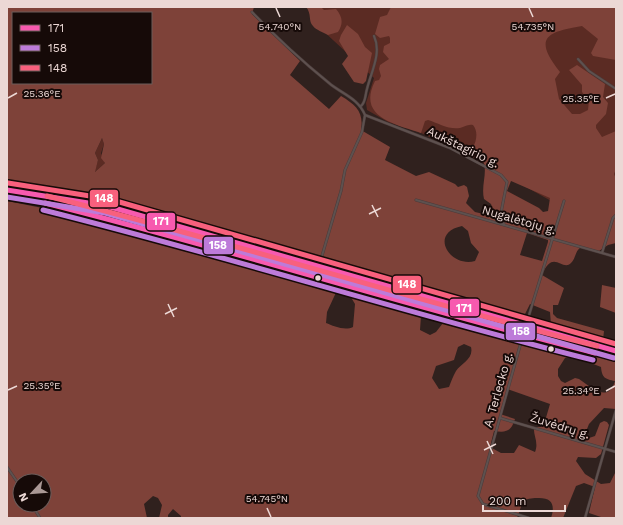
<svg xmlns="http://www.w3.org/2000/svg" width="623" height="525" font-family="'Work Sans',sans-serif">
	<rect width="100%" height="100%" fill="#30211e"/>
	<!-- green -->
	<path fill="#5b2b23" d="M308 7H616V237L463 152 421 133 388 122 367 110 366 103 374 78 320 28Z
		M102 138 104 144 101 153 105 163 94 173 98 160 95 153Z"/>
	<!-- forest -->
	<path fill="#7e4239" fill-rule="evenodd" d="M7 7H254L252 14 300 61 290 75 329 109 341 96C356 105 364 112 361 130L390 147 385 160 416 176 429 172 455 184 458 187 464 185 467 187 469 196 466 203 475 212 488 215 492 207 491 204 484 199C481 186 487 175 484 163L463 152 464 149 473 147C477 140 478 131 473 125 467 124 465 127 460 128 449 130 438 123 428 120L425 121 421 133C394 124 357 117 375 81L379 80 381 76 379 69 380 65 389 59 383 52 384 46 390 43V38L389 36 380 38 375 34 380 17 387 15 391 7H616V60L593 56 591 53 598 39 582 26C546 32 533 38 560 72L555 79 559 99 572 114H580L588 110 589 101 582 92V85L569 70 577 65 605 84 603 97 608 103 606 114 596 125V128L602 137 616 131V169L614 174 616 179V243L608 245 599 251 581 247C575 251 576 258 571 263 562 272 553 248 542 275L564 288 558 305H553V314L557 318 604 331 603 340 616 344V347L559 331 551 325 550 312 530 304 523 318 518 319 102 200 7 185ZM13 13H151V83H13ZM102 138 104 144 101 158 105 163 95 172 98 160 95 153ZM511 181 550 198 548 211 543 212 539 208 507 191ZM462 226 468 231 471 243 479 252 475 261C450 268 428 233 462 226ZM527 233 548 240V242L542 261 520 255Z
		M306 7H321L324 10 336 9C342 16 344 23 338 32L328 35C323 32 316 30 313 26 308 21 312 14 306 7Z
		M347 25 358 34 365 47 372 53 366 81 363 84 354 82 342 64 348 56 339 41 341 35Z
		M7 201 83 216 339 286 327 312 326 323C333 326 345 331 353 327L355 304 349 294 350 289 552 348 616 361V409L604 408 589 424 585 434 589 438 595 436 600 423 604 421 607 422 609 425 601 454 596 458 578 457 576 461 585 474 601 484 610 483 616 471V518H604L589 513 595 487 584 483 576 486 563 518H551C555 506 553 498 539 498 533 498 529 498 523 501L517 518H181V516L173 509 168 515V518H159L162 505 158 498 153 496 144 504 147 518H7ZM428 314 443 320V323L436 332 430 335 420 330 421 316ZM464 344 471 347C474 359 461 363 456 371 453 376 451 382 449 387L439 389 432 378 436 366 454 360 458 347ZM573 356 601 367C602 378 605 379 615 381 608 404 591 387 579 379L575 378 565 383 561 381 558 376V369L565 358ZM507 389 550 404 545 421 541 427H534C533 436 539 442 535 452L519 445 514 453H501L490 447 494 431C507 433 511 431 515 419L500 414ZM20 481H44V505H20Z
		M602 285 616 288V313L600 307Z"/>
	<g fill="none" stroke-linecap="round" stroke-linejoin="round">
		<defs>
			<path id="street" d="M252 12C276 37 302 61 329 83 342 94 358 98 365 115L362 132 345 170 341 191 319 266
				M578 59 589 71 616 89
				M361 106C366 102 365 95 367 89 371 72 382 53 374 36
				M365 115 450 148 501 175 507 182 500 218 504 224
				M416 200 616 257
				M602 253 613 218 616 215
				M526 325 564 201
				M523 335 478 496 483 504 529 518
				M500 418 616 452
				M7 467 20 486
				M32 505 40 518
				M585 518 616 410"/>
			<path id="primary" d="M7 190 107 206 616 351
				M7 196C84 210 159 232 234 253 361 289 488 328 616 358
				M216 248 219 238"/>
		</defs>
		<!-- street casing -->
		<use href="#street" stroke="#4a3c3b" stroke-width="3"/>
		<!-- primary casing -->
		<use href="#primary" stroke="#4a3c3b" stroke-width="4.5"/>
		<!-- street -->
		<use href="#street" stroke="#5e514f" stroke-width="2"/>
		<!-- primary -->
		<use href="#primary" stroke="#725f5c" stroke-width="3.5"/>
		<defs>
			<path id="bus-1" d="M7 190 107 206 616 351
				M45 203C229 249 411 307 595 353"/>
			<path id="bus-2" d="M7 197 105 213 614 358
				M43 210C228 256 409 314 593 360"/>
			<path id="bus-3" d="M8 183 109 199 616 344
				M47 196C231 242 412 300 597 346"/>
		</defs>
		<!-- bus-1 casing -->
		<use href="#bus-1" stroke="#160a08" stroke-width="8"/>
		<!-- bus-2 casing -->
		<use href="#bus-2" stroke="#160a08" stroke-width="8"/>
		<!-- bus-3 casing -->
		<use href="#bus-3" stroke="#160a08" stroke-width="8"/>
		<!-- bus-1 -->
		<use href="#bus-1" stroke="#f75aaf" stroke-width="5"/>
		<!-- bus-2 -->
		<use href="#bus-2" stroke="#bd7bd9" stroke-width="5"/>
		<!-- bus-3 -->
		<use href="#bus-3" stroke="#f8607d" stroke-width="5"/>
	</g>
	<!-- ticks -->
	<path fill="none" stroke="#ecd8d5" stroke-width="1.5" d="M276 8 280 17M529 8 533 17M8 98 17 93M606 98 615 94M372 205 378 217M369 214 381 208M168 304 174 317M165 314 177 308M8 390 17 386M606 391 615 386M487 441 493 454M484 450 496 444M267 508 271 517"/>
	<!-- markers -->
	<g fill="#ecd8d5" stroke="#160a08" stroke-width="1.5">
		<circle cx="318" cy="278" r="3.5"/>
		<circle cx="551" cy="349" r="3.5"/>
	</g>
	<g text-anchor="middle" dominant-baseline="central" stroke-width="4" stroke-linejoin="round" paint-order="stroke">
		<!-- street labels -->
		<g font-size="12" fill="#ecd8d5" stroke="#160a08">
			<text transform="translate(463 147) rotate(26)">Aukštagirio g.</text>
			<text transform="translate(519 220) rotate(16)">Nugalėtojų g.</text>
			<text transform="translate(498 390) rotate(-74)">A. Terlecko g.</text>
			<text transform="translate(560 426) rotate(17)">Žuvėdrų g.</text>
		</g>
	</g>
	<g font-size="10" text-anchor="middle" fill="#ecd8d5" stroke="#160a08" stroke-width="4" stroke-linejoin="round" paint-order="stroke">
		<text x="280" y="30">54.740°N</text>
		<text x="533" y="30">54.735°N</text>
		<text x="42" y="97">25.36°E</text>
		<text x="581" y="102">25.35°E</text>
		<text x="42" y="389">25.35°E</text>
		<text x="581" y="394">25.34°E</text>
		<text x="267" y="502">54.745°N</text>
	</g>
	<g stroke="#160a08" stroke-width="1.5">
		<rect x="89" y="189" width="30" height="19" rx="4" fill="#f8607d"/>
		<rect x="146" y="212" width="30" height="19" rx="4" fill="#f75aaf"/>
		<rect x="203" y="236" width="31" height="19" rx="4" fill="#bd7bd9"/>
		<rect x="392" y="275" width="30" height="19" rx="4" fill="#f8607d"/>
		<rect x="449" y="298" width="31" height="19" rx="4" fill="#f75aaf"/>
		<rect x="505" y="322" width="31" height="19" rx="4" fill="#bd7bd9"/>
	</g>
	<g font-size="11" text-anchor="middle" font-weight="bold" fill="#fff">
		<text x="104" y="202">148</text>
		<text x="161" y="225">171</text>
		<text x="218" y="249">158</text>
		<text x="407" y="288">148</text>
		<text x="464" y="312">171</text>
		<text x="521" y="335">158</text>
	</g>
	<!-- border -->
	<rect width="623" height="525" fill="none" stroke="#ecd8d5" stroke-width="16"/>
	<!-- legend -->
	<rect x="12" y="12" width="140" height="72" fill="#160a08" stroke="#6c5c5a"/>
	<rect x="20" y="25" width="20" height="6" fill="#f75aaf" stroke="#6c5c5a"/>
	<text x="48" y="32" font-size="12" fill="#ecd8d5">171</text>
	<rect x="20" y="45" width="20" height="6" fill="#bd7bd9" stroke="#6c5c5a"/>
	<text x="48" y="52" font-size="12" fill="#ecd8d5">158</text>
	<rect x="20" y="65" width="20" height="6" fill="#f8607d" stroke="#6c5c5a"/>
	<text x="48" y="72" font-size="12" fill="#ecd8d5">148</text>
	<!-- north arrow -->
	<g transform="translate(32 493) rotate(244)"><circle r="19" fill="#160a08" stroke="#6c5c5a"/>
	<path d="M0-3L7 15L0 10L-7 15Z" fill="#aa9895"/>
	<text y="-6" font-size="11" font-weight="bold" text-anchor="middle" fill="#ecd8d5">N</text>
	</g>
	<!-- scale -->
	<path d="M483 505v6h82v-6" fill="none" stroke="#ecd8d5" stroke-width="2"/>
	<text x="489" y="505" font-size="12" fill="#ecd8d5" stroke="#160a08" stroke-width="3" paint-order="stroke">200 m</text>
</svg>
